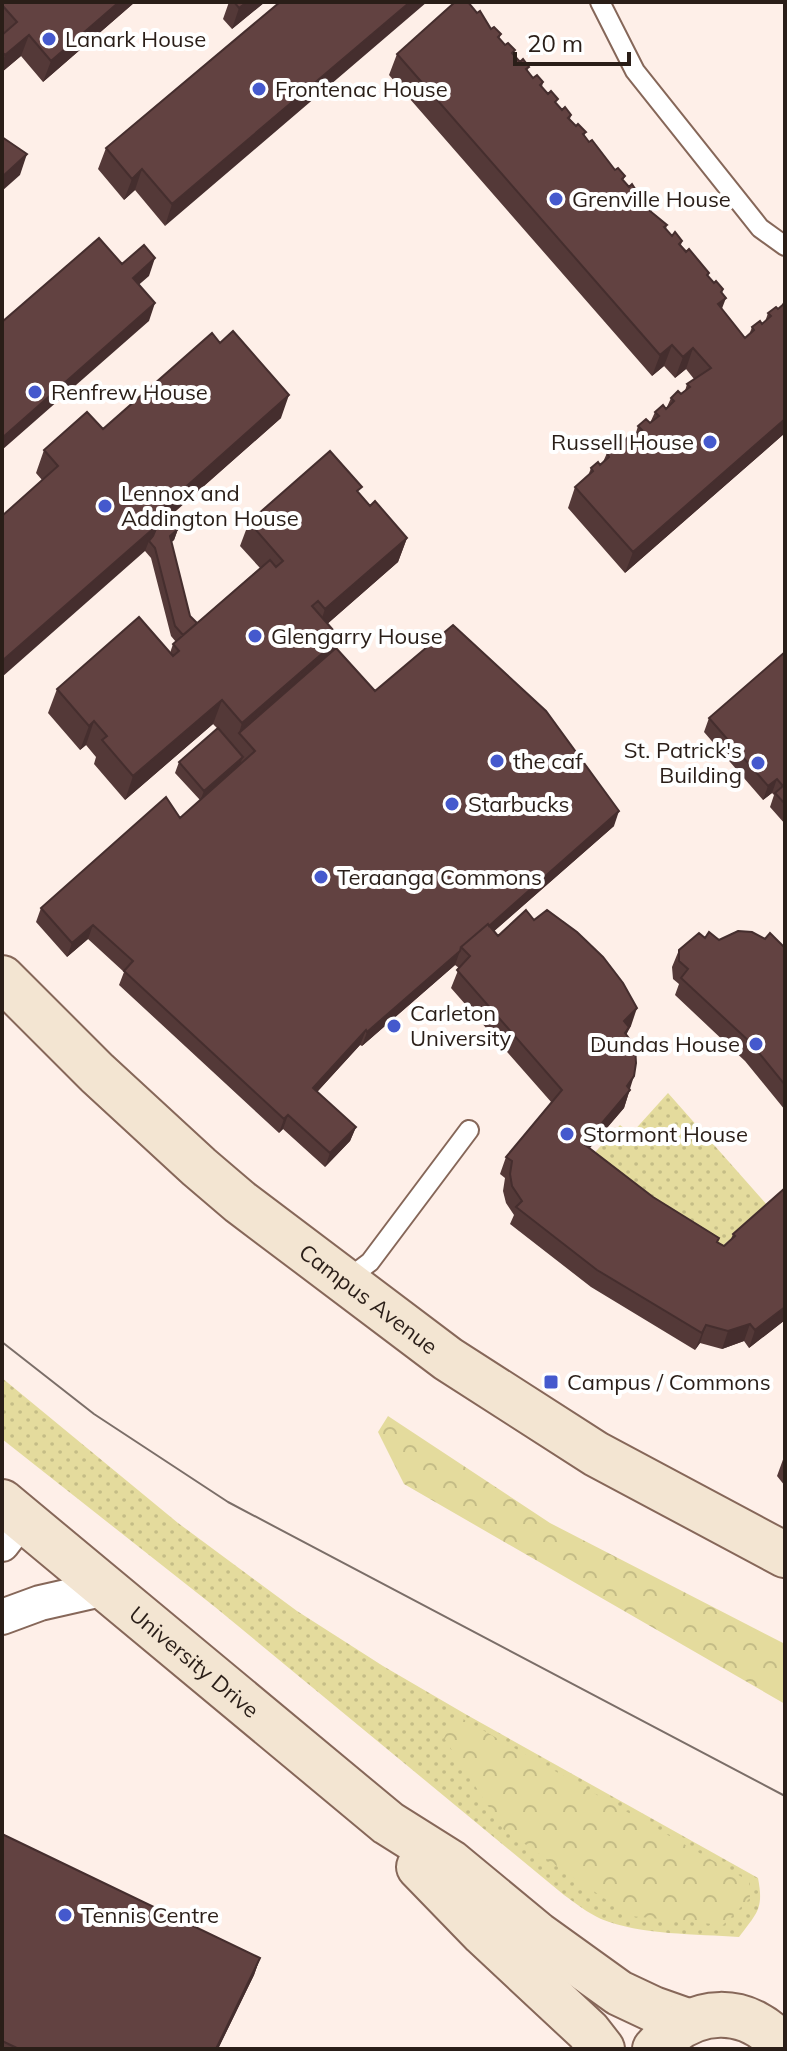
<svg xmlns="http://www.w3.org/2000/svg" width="787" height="2051" font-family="Mulish,sans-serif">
	<defs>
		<pattern id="green-dots" width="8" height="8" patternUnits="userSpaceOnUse" patternTransform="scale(2)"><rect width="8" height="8" fill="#e4db9d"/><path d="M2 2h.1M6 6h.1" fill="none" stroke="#c4bc86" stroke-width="1.8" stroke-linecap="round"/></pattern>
		<pattern id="forest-crowns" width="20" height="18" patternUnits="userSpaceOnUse" patternTransform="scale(2)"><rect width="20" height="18" fill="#e4db9d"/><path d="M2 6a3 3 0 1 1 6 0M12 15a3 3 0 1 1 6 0" fill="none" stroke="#c4bc86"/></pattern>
	</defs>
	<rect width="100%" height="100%" fill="#feefe8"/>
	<!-- green -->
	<path fill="url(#green-dots)" d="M668 1093 768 1206 717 1251 587 1161 620 1125 631 1134Z
		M2 1378 178 1523 297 1611 383 1666 467 1715 758 1878C764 1909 757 1913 739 1937 697 1934 640 1935 601 1919 588 1913 575 1903 564 1895L215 1607 2 1439Z"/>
	<!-- forest -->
	<path fill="url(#forest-crowns)" d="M388 1416 550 1523 785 1644V1704L404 1484 378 1432Z
		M456 1715 749 1881 750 1898 723 1925 630 1916 503 1829 444 1738Z"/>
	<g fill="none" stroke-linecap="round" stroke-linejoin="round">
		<defs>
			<path id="lane" d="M600 2 635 71 760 228 785 246
				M345 1281 370 1262 469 1130"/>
			<path id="street" d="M2 1544 22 1518
				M2 1617 40 1603 106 1588"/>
			<g id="secondary">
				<path id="s1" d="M2 978 97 1073 199 1167 240 1202 448 1359 596 1454 785 1555"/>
				<path id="s2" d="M2 1502 388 1823 450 1862 537 1934 619 1993 653 2009 687 2021"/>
				<path d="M419 1867 483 1933 588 2031 602 2049"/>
				<path d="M655 2049C692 2005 748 2002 785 2049"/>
			</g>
		</defs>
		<!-- lane casing -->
		<use href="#lane" stroke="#866759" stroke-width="22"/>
		<!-- street casing -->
		<use href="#street" stroke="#866759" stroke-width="38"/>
		<!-- secondary casing -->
		<use href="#secondary" stroke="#866759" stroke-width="48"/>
		<!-- lane -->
		<use href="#lane" stroke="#fff" stroke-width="18"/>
		<!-- street -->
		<use href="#street" stroke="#fff" stroke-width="34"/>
		<!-- secondary -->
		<use href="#secondary" stroke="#f3e5d2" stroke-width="44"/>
		<!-- tram -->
		<path stroke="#7b6e68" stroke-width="2" d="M2 1342 94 1414 228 1502 785 1796"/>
	</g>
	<!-- wall -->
	<path fill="#543938" d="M2 2H135L43 82 21 56 2 72Z
		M229 2H265L232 29 223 19Z
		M280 2 165 226 135 190 124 200 98 169 106 148Z
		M501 34 499 39 520 62 529 67 527 71 533 78 543 82 542 87 562 110 571 115 570 119 576 126 586 132 584 136 615 170 625 176 623 181 652 212 667 225 666 229 672 236 682 241 681 245 709 273 708 277 714 283 723 289 722 293V309L745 338 749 335 752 327 762 324 765 322 768 313 781 307 785 298V433L625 573 568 508 575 487 588 476 591 468 600 465 603 462 607 453 617 451 635 436 638 426 650 423 655 412 666 409 671 398 681 394 685 391 687 384 694 379 686 369 675 378 664 366 652 376 389 75 397 54Z
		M281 418 168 518 178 529 174 540 171 542 190 616 197 623 260 568 240 546 249 522 360 494 370 506 407 538 398 562 327 624 340 638 336 648 375 691 614 826 494 931 498 936 631 1026 626 1035 630 1089 624 1108 590 1148 653 1197 718 1242 724 1246 731 1239 733 1234 785 1320 749 1348 744 1341 722 1349 700 1343 695 1350 591 1287 510 1224 514 1215 506 1203 503 1191 505 1178 500 1174 506 1157 552 1103 451 988 459 968 455 965 362 1046 360 1045 317 1092 356 1127 350 1141 325 1167 283 1129 279 1133 119 985 124 972 88 939 67 957 36 922 41 908 180 818 200 800 175 773 179 762 218 729 213 724 125 800 94 764 96 757 86 745 80 750 48 713 57 689 170 653 173 644 176 642 171 636 151 558 145 551 42 480 36 473 44 450 103 429Z
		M785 652V824L770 807 774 795 772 793 763 800 704 732 709 718Z
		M705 938 785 948V1110L745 1061 675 995 679 984 673 979 672 967 679 950Z
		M785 1454V1486L777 1476Z
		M2 1834 260 1958 254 1975 218 2049H2Z"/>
	<!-- shaded-wall -->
	<path fill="#452e2e" d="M119 2H135L43 82 51 61Z
		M247 2H265L232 29 239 8Z
		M410 2H427L165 226 172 204Z
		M29 35 21 56 2 72V63L5 55Z
		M27 154 20 175 2 191V177Z
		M142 169 135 190 124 200 132 179Z
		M155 258 149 276 127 295 133 278Z
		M726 298 718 319V304Z
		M155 303 149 321 2 450V438Z
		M672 345 664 366 652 376 660 355Z
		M693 348 686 369 675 378 683 357Z
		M289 395 281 418 156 528 151 543 149 541 145 551 2 677V661L152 517Z
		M785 419V433L625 573 633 552Z
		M178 529 174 540 166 547 170 536Z
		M407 538 398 562 317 633 325 609Z
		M340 638 331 662 239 733 242 723Z
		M222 700 213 724 125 800 133 776Z
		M94 721 86 745 80 750 89 726Z
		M243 757 239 767 200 801 204 791Z
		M777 779 772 793 763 800 768 786Z
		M619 811 614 826 468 954 463 949Z
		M93 925 88 939 67 957 72 943Z
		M460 951 455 965 362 1046 367 1032Z
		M637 1008 631 1026 629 1028 622 1045 624 1021Z
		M366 1030 360 1045 308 1102 313 1088Z
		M634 1076 624 1108 578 1161 584 1144Z
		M288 1115 283 1129 279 1133 284 1119Z
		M356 1127 350 1141 325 1167 330 1153Z
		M785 1307V1320L749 1348 755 1330Z
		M750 1324 744 1341 722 1349 728 1331Z
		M706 1325 700 1343 695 1350 702 1333Z
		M260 1958 254 1975 218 2049H216Z"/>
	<!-- building -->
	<path fill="#624241" stroke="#452e2e" stroke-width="2" d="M2 2H119L51 61 29 35 5 55 2 52V35L17 22 2 5Z
		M234 2H247L239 8Z
		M280 2H410L172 204 142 169 132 179 106 148Z
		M455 2H468L477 13 480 11 491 29 494 27 501 34 498 37 505 45 508 43 515 50 512 53 520 62 523 59 529 67 526 69 533 78 537 75 543 82 540 85 548 94 551 91 558 99 555 102 562 110 565 107 571 115 568 118 576 126 578 124 586 132 583 134 589 142 592 140 615 170 618 168 625 176 622 179 629 187 632 184 644 203 646 201 653 208 650 211 667 225 664 227 672 236 675 232 682 241 679 244 686 252 689 249 709 273 707 275 714 283 716 281 723 289 721 292 726 298 718 304 745 338 754 330 752 327 760 321 762 324 771 316 768 313 776 307 778 309 785 303V419L633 552 575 487 593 471 591 468 598 462 600 465 609 457 607 453 614 447 617 451 630 434 633 437 642 430 638 426 646 419 650 423 659 416 655 412 663 405 666 409 674 401 671 398 678 391 681 394 690 387 687 384 711 368 693 348 683 357 672 345 660 355 397 54Z
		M2 137 27 154 2 177Z
		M99 238 122 264 144 245 155 258 133 278 155 303 2 438V322Z
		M233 331 289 395 152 517 158 524 154 528 2 661V516L58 466 44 450 87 412 103 429 212 333 220 343Z
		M330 451 362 487 357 491 370 506 375 501 407 538 325 609 318 601 312 606 340 638 242 723 222 700 133 776 102 740 107 736 94 721 89 726 57 689 139 617 173 656 179 651 173 644 270 560 276 567 283 561 249 522Z
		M164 513 178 529 170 536 190 616 197 623 183 635 175 626 155 548 149 541 153 536 158 524 156 521Z
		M453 625 546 711 619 811 489 926 488 924 461 947 460 951 367 1032 366 1030 313 1088 356 1127 330 1153 288 1115 284 1119 124 971 133 961 93 925 72 943 41 908 166 797 180 818 255 751 239 733 336 648 375 691Z
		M785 652V804L775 793 783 786 777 779 768 786 709 718Z
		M218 728 243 757 204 791 179 762Z
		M526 910 534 920 547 910 577 932 603 957 623 983 637 1008 624 1021 629 1027 625 1033 635 1046 636 1063 634 1076 627 1086 630 1090 584 1144 653 1197 719 1238 717 1242 724 1246 735 1236 733 1234 785 1188V1307L755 1330 750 1324 728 1331 706 1325 702 1333 597 1270 516 1207 522 1201 512 1186 510 1174 512 1161 506 1157 562 1090 457 970 470 956 461 947 488 924 498 936Z
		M738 931 752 932 765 939 770 933 785 948V1085L751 1043 681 978 688 969 679 961V950L699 933 705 938 709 932 719 940Z
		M2 1834 260 1958 216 2049H19L2 2041Z"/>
	<!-- markers -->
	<g fill="#4559cd" stroke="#fff" stroke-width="3">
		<circle cx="49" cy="39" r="8"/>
		<circle cx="259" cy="89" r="8"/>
		<circle cx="556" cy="199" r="8"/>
		<circle cx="35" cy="392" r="8"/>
		<circle cx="710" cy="442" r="8"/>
		<circle cx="105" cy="506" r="8"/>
		<circle cx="255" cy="636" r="8"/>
		<circle cx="497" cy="761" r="8"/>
		<circle cx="758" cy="763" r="8"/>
		<circle cx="452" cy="804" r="8"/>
		<circle cx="321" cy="877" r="8"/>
		<circle cx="394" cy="1026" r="8"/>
		<circle cx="756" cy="1044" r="8"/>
		<circle cx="567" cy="1134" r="8"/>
		<rect x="543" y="1374" width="16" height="16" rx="4"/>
		<circle cx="65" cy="1915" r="8"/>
	</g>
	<g text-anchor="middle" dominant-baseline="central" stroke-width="8" stroke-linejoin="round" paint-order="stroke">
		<!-- poi labels -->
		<g font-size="22" fill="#2a1e18" stroke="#fff" text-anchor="start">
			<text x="65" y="39">Lanark House</text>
			<text x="275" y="89">Frontenac House</text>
			<text x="572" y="199">Grenville House</text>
			<text x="51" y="392">Renfrew House</text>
			<text x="694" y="442" text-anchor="end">Russell House</text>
			<text x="121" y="493">Lennox and<tspan x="121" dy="25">Addington House</tspan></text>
			<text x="271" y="636">Glengarry House</text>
			<text x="742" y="750" text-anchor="end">St. Patrick's<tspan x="742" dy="25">Building</tspan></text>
			<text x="513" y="761">the caf</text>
			<text x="468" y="804">Starbucks</text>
			<text x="337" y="877">Teraanga Commons</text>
			<text x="410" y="1013">Carleton<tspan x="410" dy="25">University</tspan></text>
			<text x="740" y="1044" text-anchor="end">Dundas House</text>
			<text x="583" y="1134">Stormont House</text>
			<text x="567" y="1382">Campus / Commons</text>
			<text x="81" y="1915">Tennis Centre</text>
		</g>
		<!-- street labels -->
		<g font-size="22" fill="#2a1e18" stroke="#fff">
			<text stroke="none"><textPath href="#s1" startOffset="488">Campus Avenue</textPath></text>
			<text stroke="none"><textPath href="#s2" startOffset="250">University Drive</textPath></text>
		</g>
	</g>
	<!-- border -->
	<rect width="787" height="2051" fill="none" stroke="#2a1e18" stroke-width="8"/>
	<!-- scale -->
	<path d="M515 52v12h114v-12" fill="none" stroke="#2a1e18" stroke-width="4"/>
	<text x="527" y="52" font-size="24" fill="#2a1e18" stroke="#ffffff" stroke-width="6" paint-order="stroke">20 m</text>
</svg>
